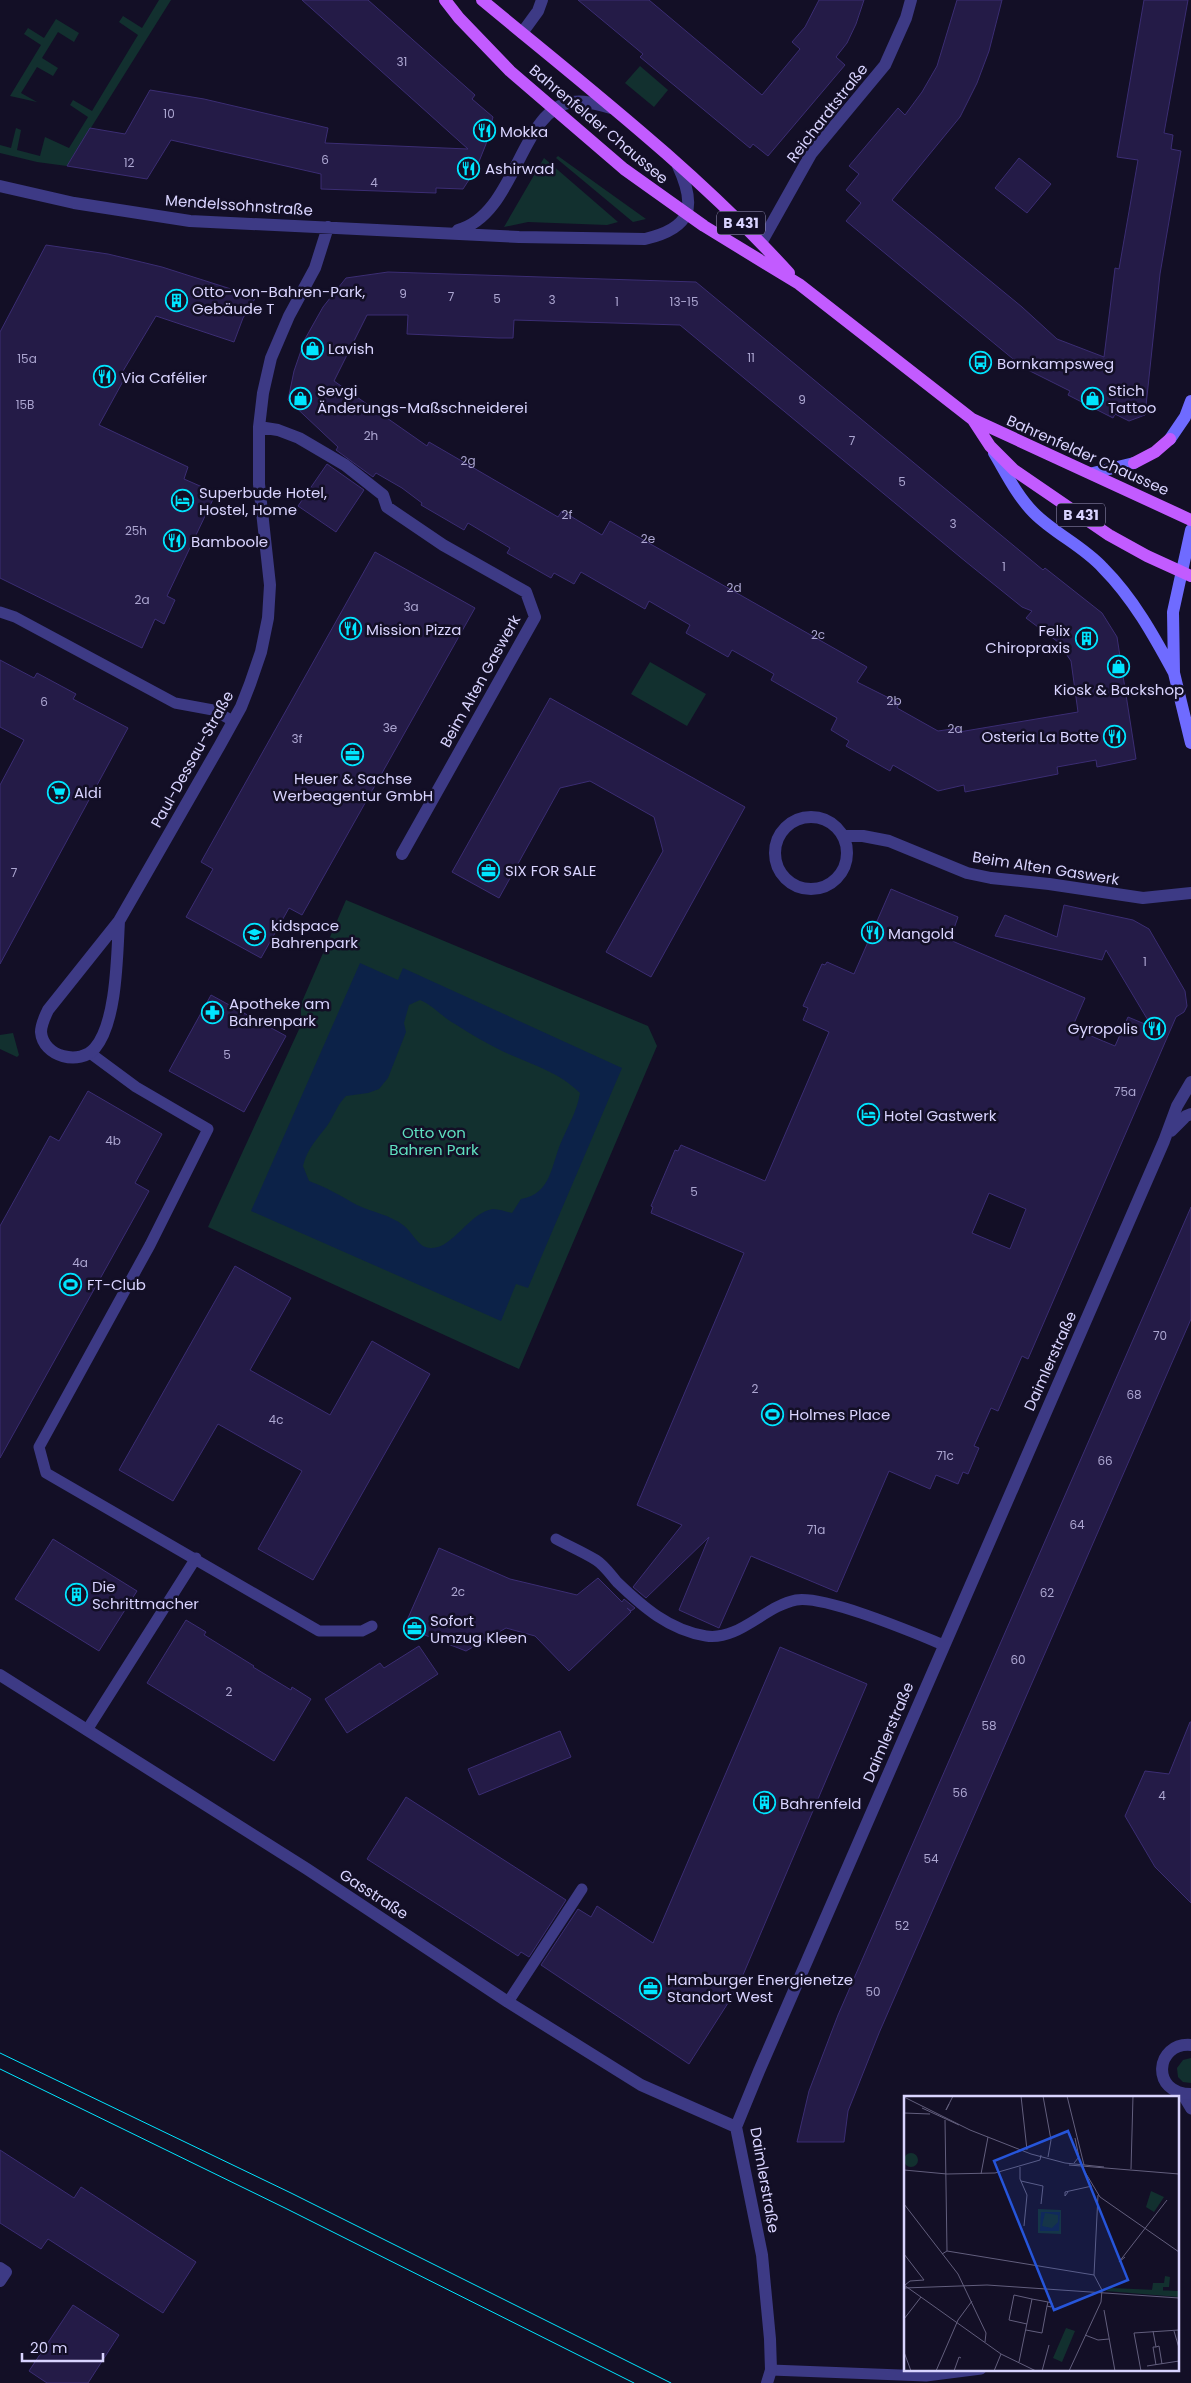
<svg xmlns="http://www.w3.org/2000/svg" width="1191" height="2383" font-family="Poppins,sans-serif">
	<rect width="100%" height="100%" fill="#130f26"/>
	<!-- green -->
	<path fill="#12302f" d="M159 0H171L67 166 37 162 0 153V145L11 148 16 128 21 130 17 150 40 156 45 137 69 148 88 117 70 105 73 100 92 111 138 35 119 22 123 16 142 28Z
		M56 19 79 33 74 42 58 32 42 58 58 68 53 76 37 67 21 93 37 102 10 96 41 45 24 34 28 28 44 38Z
		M640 66 668 90 654 107 625 83Z
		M558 156 646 219 633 222 556 158Z
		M544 158 618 222 607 225 528 222 504 227Z
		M650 662 706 694 687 726 631 694Z
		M346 900 648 1026 657 1046 519 1369 208 1227 301 1025V1004Z
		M13 1033 19 1055 17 1057 0 1049V1035Z
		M1191 2058V2083L1183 2082 1178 2077 1177 2068 1183 2060Z"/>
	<!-- water -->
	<path fill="#0c2248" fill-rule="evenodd" d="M360 963 398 980 403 968 622 1068 528 1288 516 1284 501 1321 251 1211ZM420 1000C434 1006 442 1017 455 1024 470 1034 486 1043 502 1051 529 1064 558 1071 580 1093 577 1111 569 1124 562 1140 551 1164 552 1194 521 1199L512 1213C507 1212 499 1209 493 1209 470 1212 453 1248 432 1248 418 1249 413 1232 403 1225 390 1215 372 1212 357 1205 341 1196 326 1187 309 1181L303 1166C307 1149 317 1139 327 1126 334 1116 337 1105 346 1096L368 1093 379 1089 388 1078 406 1032 404 1023 409 1005Z"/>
	<!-- building -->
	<path fill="#241b47" stroke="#3b2d73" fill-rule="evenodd" d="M302 0H368L475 95 472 99 493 117 486 144 476 169 463 189 436 188V193L321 189V174L171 140 147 179 67 166 90 128 125 134 150 90 204 99 328 128 325 143 468 149Z
		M578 0H649L762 95 800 49 792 42 805 27 819 0H864L856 24 847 43 836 57 845 65 768 156 753 144 750 148 640 57 643 54Z
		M957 0H1002L989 51 977 83 960 117 892 200 1022 307 1057 339 1104 357 1115 268 1119 269 1138 160 1117 157 1144 0H1188L1164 133 1173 135 1171 149 1181 151 1160 274 1145 415 1129 421 1115 414 1113 418 1068 395 1070 391 1024 368 846 221 861 203 846 190 859 174 849 166 898 108 905 115 922 92 937 66Z
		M1019 158 1051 184 1027 213 995 188Z
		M46 245 108 254 162 267 256 297 243 318 234 342 156 316 123 371 127 374 99 425 188 467 184 479 216 493 167 596 175 600 164 624 155 619 142 648 0 578V332Z
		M388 272 696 282 1043 570 1045 568 1102 613 1117 637 1136 759 1097 767 1096 760 1057 767 1058 774 965 792 964 785 938 791 893 765 890 771 846 746 849 741 831 730 837 718 771 680 774 674 732 650 728 657 686 633 690 625 649 601 645 609 581 572 574 584 554 573 551 578 507 553 510 548 468 523 464 530 421 505 422 503 402 488 376 473 373 477 336 450 338 447 288 400 294 371 305 339 323 307 346 278ZM367 315H408L407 334 499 338H513L514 320 680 325 965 561 1022 607 1032 611 1026 618 1058 642 1071 661 1078 712 959 732V728L938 731 897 708 899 703 857 682 867 667 610 521 602 535 562 511 558 517 429 442 427 446 334 381Z
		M327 464 364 490 336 532 298 506Z
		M375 552 475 608 302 915 289 908 261 958 186 917 213 869 201 862Z
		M0 660 34 678 37 673 76 694 73 699 128 728 0 964V785L24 740 0 727Z
		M550 698 745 807 651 977 606 952 663 851 654 817 590 781 560 788 499 898 452 872Z
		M891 889 958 917 950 940 1085 998 1072 1028 1115 1046 1128 1017 1152 1027 1106 950 1102 960 995 936 1005 915 1057 937 1064 905 1133 920 1149 929 1185 991 1187 1006 1184 1012 1176 1017 1028 1359 1022 1356 998 1411 991 1408 974 1446 979 1448 968 1474 963 1472 958 1484 936 1475 930 1489 889 1471 837 1592 751 1556 719 1628 679 1610 709 1537 646 1598 633 1587 682 1525 637 1505 744 1253 651 1213 653 1207 651 1206 675 1150 678 1151 681 1145 765 1181 829 1032 803 1020 808 1008 803 1006 822 964 825 965 827 962 854 974ZM989 1193 1026 1209 1010 1249 972 1233Z
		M211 995 286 1036 244 1112 169 1071Z
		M88 1091 162 1134 135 1183 149 1191 0 1458V1226L50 1136 59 1141Z
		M1191 1207V1319L879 2033 848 2111 844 2142H797L809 2091 838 2015Z
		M235 1266 291 1298 250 1370 330 1415 372 1341 430 1374 313 1580 258 1549 302 1471 218 1424 173 1501 119 1470Z
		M53 1539 137 1591 99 1651 15 1599Z
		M439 1548 510 1579 577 1595 598 1578 622 1602 624 1599 635 1608 631 1611 627 1608 631 1612 569 1671 535 1636 506 1628 466 1651 404 1627Z
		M186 1620 206 1632 204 1635 254 1666 253 1667 291 1690 292 1687 311 1699 274 1761 147 1683Z
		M419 1646 438 1674 347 1733 325 1699 380 1663 384 1668Z
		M780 1647 867 1684 737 1989 689 2064 541 1965 578 1909 591 1917 597 1906 653 1943Z
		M1190 1722H1191V1903L1155 1867 1125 1816 1145 1771 1169 1774Z
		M560 1731 571 1757 479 1795 468 1769Z
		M406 1797 566 1900 529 1957 521 1952 518 1956 367 1859Z
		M0 2150 74 2198 81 2187 196 2262 163 2313 48 2239 41 2249 0 2223Z
		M73 2305 119 2335 88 2383H47L29 2371Z"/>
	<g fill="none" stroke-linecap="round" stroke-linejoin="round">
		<!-- lane -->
		<path stroke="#3d3a85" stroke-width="11" d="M0 612 15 617 175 703 213 710 233 721
			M90 1053 136 1087 208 1129 150 1245 39 1447 46 1473 319 1631H362L372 1626
			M556 1539C569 1546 583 1552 596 1560 604 1565 611 1575 617 1582 643 1607 669 1630 706 1636 739 1641 765 1606 796 1600 825 1595 914 1633 944 1645
			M87 1730 196 1558
			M508 2002 582 1889
			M1182 2094 1191 2109
			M771 2370 926 2376 981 2369"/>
		<!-- street -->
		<path stroke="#3d3a85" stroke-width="12" d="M522 33 538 11 542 0
			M0 186 74 203 190 221 519 237 645 239C692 228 697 207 678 166
			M458 230C517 214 520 108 573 102 586 100 599 105 611 108
			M761 243 811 154 885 65 906 18 911 0
			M259 427 278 430 299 438 345 465 383 495 387 507 443 545 526 592 535 617 402 854
			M775 853a36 36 0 1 1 72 0a36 36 0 1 1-72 0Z
			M843 836H863L889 841 967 873 991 878 1049 884 1143 898 1191 893
			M119 921C117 955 117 1022 95 1048 80 1066 43 1057 41 1032 41 1024 45 1017 48 1010L119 921 220 745 241 707 250 684 261 652 268 618 270 585 259 484V427L263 393 271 358 289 316 315 268 328 227
			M1171 1131 1186 1116 1191 1114
			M0 1675 307 1869 508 2002 641 2085 736 2127
			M1191 2045C1155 2042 1150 2094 1191 2094
			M0 2268 6 2272 0 2281
			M767 2383 771 2370 770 2339 762 2255 736 2127 759 2071 1164 1141 1177 1106 1191 1082"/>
		<!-- secondary -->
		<path stroke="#6f6bff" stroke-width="12" d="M1170 439 1185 417 1191 401
			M994 453C1006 473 1017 496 1034 513 1055 534 1083 546 1103 568 1133 598 1154 636 1174 673
			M1093 473 1134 463
			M1191 530 1173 612 1174 673 1191 743"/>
		<!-- primary -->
		<path stroke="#c25bff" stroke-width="12" d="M445 0 459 18 510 71 624 169 704 226 799 284 972 419 1191 520
			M482 0C587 87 697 172 789 273
			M973 420 990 446 1014 470 1109 535 1147 556 1191 576
			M1134 463 1155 452 1170 439"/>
		<!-- tram -->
		<path stroke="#00e5ff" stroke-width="1" d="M0 2053 291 2193 671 2383
			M0 2069 285 2208 634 2383"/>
	</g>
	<!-- icons -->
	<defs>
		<symbol id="restaurant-ring" viewBox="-11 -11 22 22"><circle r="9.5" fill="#130f26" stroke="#00e5ff" stroke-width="1.5"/><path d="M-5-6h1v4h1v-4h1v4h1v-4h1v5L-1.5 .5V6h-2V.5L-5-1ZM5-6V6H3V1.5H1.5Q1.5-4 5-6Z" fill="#00e5ff"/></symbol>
		<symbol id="building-ring" viewBox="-11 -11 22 22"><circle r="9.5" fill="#130f26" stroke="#00e5ff" stroke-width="1.5"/><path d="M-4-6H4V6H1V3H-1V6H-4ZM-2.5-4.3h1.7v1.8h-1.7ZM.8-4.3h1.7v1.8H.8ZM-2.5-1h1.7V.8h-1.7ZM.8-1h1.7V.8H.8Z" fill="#00e5ff"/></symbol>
		<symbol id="shop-ring" viewBox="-11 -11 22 22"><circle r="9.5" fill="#130f26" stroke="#00e5ff" stroke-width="1.5"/><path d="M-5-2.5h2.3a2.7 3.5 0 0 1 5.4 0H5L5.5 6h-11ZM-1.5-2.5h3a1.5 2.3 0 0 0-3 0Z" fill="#00e5ff"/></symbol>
		<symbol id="bus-ring" viewBox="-11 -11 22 22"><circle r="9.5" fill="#130f26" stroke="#00e5ff" stroke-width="1.5"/><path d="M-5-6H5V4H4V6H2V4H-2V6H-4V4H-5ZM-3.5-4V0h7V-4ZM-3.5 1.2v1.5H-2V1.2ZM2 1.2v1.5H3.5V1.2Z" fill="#00e5ff"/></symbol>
		<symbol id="hotel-ring" viewBox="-11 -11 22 22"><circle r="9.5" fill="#130f26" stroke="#00e5ff" stroke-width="1.5"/><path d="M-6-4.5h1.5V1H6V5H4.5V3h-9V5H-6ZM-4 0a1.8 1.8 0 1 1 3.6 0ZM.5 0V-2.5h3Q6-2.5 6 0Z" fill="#00e5ff"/></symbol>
		<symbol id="office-ring" viewBox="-11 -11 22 22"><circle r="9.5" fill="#130f26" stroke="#00e5ff" stroke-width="1.5"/><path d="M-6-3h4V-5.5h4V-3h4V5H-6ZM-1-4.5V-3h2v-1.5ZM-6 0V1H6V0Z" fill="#00e5ff"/></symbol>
		<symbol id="supermarket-ring" viewBox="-11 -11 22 22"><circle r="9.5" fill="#130f26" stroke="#00e5ff" stroke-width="1.5"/><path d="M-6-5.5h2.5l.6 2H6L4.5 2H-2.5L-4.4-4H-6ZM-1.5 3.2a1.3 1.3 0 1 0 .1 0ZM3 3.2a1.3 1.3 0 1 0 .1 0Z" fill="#00e5ff"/></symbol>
		<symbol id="school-ring" viewBox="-11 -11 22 22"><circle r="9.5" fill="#130f26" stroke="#00e5ff" stroke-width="1.5"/><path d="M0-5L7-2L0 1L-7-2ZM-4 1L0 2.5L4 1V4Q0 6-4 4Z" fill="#00e5ff"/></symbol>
		<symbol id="pharmacy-ring" viewBox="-11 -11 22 22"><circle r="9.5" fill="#130f26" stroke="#00e5ff" stroke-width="1.5"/><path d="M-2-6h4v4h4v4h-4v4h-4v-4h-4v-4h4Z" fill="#00e5ff"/></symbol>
		<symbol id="stadium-ring" viewBox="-11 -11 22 22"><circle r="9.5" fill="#130f26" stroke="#00e5ff" stroke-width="1.5"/><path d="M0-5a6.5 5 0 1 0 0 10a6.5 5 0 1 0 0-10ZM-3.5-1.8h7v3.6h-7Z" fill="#00e5ff"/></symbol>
	</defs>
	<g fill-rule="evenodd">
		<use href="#restaurant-ring" x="472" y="118" width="25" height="25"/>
		<use href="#restaurant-ring" x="456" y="156" width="25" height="25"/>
		<use href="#building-ring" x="164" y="288" width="25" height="25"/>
		<use href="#shop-ring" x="300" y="336" width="25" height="25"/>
		<use href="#bus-ring" x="968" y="350" width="25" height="25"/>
		<use href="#restaurant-ring" x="92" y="364" width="25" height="25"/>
		<use href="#shop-ring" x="288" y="386" width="25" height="25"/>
		<use href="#shop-ring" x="1080" y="386" width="25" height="25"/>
		<use href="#hotel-ring" x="170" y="488" width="25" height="25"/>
		<use href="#restaurant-ring" x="162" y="528" width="25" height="25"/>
		<use href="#restaurant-ring" x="338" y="616" width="25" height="25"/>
		<use href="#building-ring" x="1074" y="626" width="25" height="25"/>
		<use href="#shop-ring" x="1106" y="654" width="25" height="25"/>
		<use href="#restaurant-ring" x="1102" y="724" width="25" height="25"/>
		<use href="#office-ring" x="340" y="742" width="25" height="25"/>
		<use href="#supermarket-ring" x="46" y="780" width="25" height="25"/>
		<use href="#office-ring" x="476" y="858" width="25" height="25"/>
		<use href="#restaurant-ring" x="860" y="920" width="25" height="25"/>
		<use href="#school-ring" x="242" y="922" width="25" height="25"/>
		<use href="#pharmacy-ring" x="200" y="1000" width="25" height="25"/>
		<use href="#restaurant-ring" x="1142" y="1016" width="25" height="25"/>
		<use href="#hotel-ring" x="856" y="1102" width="25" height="25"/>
		<use href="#stadium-ring" x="58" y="1272" width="25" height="25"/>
		<use href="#stadium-ring" x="760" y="1402" width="25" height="25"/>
		<use href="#building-ring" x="64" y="1582" width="25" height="25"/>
		<use href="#office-ring" x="402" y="1616" width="25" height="25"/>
		<use href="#building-ring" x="752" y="1790" width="25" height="25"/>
		<use href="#office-ring" x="638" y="1976" width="25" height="25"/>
	</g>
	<g text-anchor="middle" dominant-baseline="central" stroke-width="5" stroke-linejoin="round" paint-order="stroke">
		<!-- number labels -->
		<g font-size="12" fill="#aca6d1">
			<text x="402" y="61">31</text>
			<text x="169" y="113">10</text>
			<text x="325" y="159">6</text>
			<text x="129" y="162">12</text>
			<text x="374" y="182">4</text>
			<text x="403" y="293">9</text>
			<text x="451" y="296">7</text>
			<text x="497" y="298">5</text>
			<text x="552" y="299">3</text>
			<text x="617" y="301">1</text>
			<text x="684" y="301">13-15</text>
			<text x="751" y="357">11</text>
			<text x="27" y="358">15a</text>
			<text x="802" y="399">9</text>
			<text x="25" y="404">15B</text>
			<text x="371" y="435">2h</text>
			<text x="852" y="440">7</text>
			<text x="468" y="460">2g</text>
			<text x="902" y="481">5</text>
			<text x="567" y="514">2f</text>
			<text x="953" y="523">3</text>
			<text x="136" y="530">25h</text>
			<text x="648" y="538">2e</text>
			<text x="1004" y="566">1</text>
			<text x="734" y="587">2d</text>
			<text x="142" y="599">2a</text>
			<text x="411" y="606">3a</text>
			<text x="818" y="634">2c</text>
			<text x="894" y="700">2b</text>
			<text x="44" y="701">6</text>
			<text x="390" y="727">3e</text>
			<text x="955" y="728">2a</text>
			<text x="297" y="738">3f</text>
			<text x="14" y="872">7</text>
			<text x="1145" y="961">1</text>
			<text x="227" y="1054">5</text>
			<text x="1125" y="1091">75a</text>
			<text x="113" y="1140">4b</text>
			<text x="694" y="1191">5</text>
			<text x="80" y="1262">4a</text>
			<text x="1160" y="1335">70</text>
			<text x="755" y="1388">2</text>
			<text x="1134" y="1394">68</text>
			<text x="276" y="1419">4c</text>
			<text x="945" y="1455">71c</text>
			<text x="1105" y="1460">66</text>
			<text x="1077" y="1524">64</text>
			<text x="816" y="1529">71a</text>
			<text x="458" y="1591">2c</text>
			<text x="1047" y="1592">62</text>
			<text x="1018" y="1659">60</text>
			<text x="229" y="1691">2</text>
			<text x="989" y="1725">58</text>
			<text x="960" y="1792">56</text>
			<text x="1162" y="1795">4</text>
			<text x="931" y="1858">54</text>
			<text x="902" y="1925">52</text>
			<text x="873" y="1991">50</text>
		</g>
		<!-- shield labels -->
		<g fill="#130f26" stroke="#9e99be" stroke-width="1">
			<rect x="717" y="211.5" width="48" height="23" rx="4"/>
			<rect x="1057" y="503.5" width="48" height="23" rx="4"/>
		</g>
		<g font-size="14" font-weight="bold" fill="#d9d4ff">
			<text x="741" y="223">B 431</text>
			<text x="1081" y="515">B 431</text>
		</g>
		<!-- street labels -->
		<g font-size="15" fill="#d9d4ff" stroke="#130f26">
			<text transform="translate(827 113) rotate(-52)">Reichardtstraße</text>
			<text transform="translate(599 124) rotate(40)">Bahrenfelder Chaussee</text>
			<text transform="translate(239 205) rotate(4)">Mendelssohnstraße</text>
			<text transform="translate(1088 455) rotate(24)">Bahrenfelder Chaussee</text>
			<text transform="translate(480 681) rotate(-61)">Beim Alten Gaswerk</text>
			<text transform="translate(192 759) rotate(-61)">Paul-Dessau-Straße</text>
			<text transform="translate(1046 868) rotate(9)">Beim Alten Gaswerk</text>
			<text transform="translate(1050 1361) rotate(-66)">Daimlerstraße</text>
			<text transform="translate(888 1732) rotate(-67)">Daimlerstraße</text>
			<text transform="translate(374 1894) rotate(33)">Gasstraße</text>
			<text transform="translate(765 2180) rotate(80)">Daimlerstraße</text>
		</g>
		<!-- poi labels -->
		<g font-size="15" fill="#d9d4ff" stroke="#130f26" text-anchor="start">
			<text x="500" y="131">Mokka</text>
			<text x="485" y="168">Ashirwad</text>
			<text x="192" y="291">Otto-von-Bahren-Park,<tspan x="192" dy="17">Gebäude T</tspan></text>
			<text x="328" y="348">Lavish</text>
			<text x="997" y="363">Bornkampsweg</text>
			<text x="121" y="377">Via Cafélier</text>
			<text x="317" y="390">Sevgi<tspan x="317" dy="17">Änderungs-Maßschneiderei</tspan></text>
			<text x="1108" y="390">Stich<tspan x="1108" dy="17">Tattoo</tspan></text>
			<text x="199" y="492">Superbude Hotel,<tspan x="199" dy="17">Hostel, Home</tspan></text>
			<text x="191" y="541">Bamboole</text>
			<text x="366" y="629">Mission Pizza</text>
			<text x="1070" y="630" text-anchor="end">Felix<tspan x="1070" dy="17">Chiropraxis</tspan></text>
			<text x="1119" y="689" text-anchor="middle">Kiosk &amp; Backshop</text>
			<text x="1099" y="736" text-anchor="end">Osteria La Botte</text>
			<text x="353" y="778" text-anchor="middle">Heuer &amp; Sachse<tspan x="353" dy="17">Werbeagentur GmbH</tspan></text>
			<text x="74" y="792">Aldi</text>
			<text x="505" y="870">SIX FOR SALE</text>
			<text x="271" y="925">kidspace<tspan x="271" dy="17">Bahrenpark</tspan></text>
			<text x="888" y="933">Mangold</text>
			<text x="229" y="1003">Apotheke am<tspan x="229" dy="17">Bahrenpark</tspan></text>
			<text x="1138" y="1028" text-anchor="end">Gyropolis</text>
			<text x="884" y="1115">Hotel Gastwerk</text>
			<text x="87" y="1284">FT-Club</text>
			<text x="789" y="1414">Holmes Place</text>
			<text x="92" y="1586">Die<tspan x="92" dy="17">Schrittmacher</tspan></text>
			<text x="430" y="1620">Sofort<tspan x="430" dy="17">Umzug Kleen</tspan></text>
			<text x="780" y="1803">Bahrenfeld</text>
			<text x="667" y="1979">Hamburger Energienetze<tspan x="667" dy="17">Standort West</tspan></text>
		</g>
		<!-- park labels -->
		<g font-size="15" fill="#5fe0c0" stroke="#130f26">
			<text x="434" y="1132">Otto von<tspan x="434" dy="17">Bahren Park</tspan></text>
		</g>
	</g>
	<!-- overview -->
	<g transform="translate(904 2096)">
		<rect width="275" height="275" fill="#130f26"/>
		<path d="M0 64a7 7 0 1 1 14 0a7 7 0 1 1-14 0ZM247 95 260 101 250 116 242 111ZM134 113 157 114V138L134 137ZM261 180 266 181 265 191H259V195L248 194 249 187H260ZM207 192 275 195V201L202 195ZM162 232 171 235 158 266 149 262Z" fill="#12302f"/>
		<path d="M137 116H156L155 135H136ZM141 117 154 119V126L148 132 138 130Z" fill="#0c2248" fill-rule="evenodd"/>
		<path fill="none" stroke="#625e7d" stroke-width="1" d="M117 0 123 54M139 0 147 44 144 61M163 0 180 69M0 1 66 34 127 58 161 67 200 71M45 8 42 14 49 0M18 12 55 29M0 17 26 18M41 24 43 155M170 67 175 61 171 42M165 69 275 78M116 71V83L123 99 120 130M178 71 196 101 275 156M227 73 229 0M0 74 43 78 91 77 136 64 137 59M77 78 84 41M117 85 139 90 137 108M164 96 161 100V96L188 90M0 108 54 178 82 237 81 246M0 158 20 184 6 185 1 189M38 158 43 155 190 179M221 161 215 166 263 104M0 189 97 258 132 275M0 192 83 189 275 202M200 214 211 275M0 223 17 201M123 228 105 224 110 199 128 203 144 206 148 207 147 211 143 210 144 206M122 234 138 237 143 210M249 235 252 251M270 235 275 252M181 239 194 244 205 243M0 256 7 275M115 266 128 203M252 269 249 251H252L255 250 258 268M243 270 275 265M32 275 54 224 68 205M50 275 55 261 57 262M90 275 97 258M138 275 145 249M165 275 197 206 198 194 190 179 194 99M237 275 230 237 275 234"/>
		<path fill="#2655da" fill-opacity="0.15" stroke="#2655da" stroke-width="2.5" d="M164 35 224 184 150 214 90 65Z"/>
		<rect width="275" height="275" fill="none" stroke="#d9d4ff" stroke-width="2.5"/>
	</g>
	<!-- scale -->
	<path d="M22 2353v8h81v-8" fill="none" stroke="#d9d4ff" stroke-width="2.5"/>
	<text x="30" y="2353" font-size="15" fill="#d9d4ff" stroke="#130f26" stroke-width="4" paint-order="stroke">20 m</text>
</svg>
